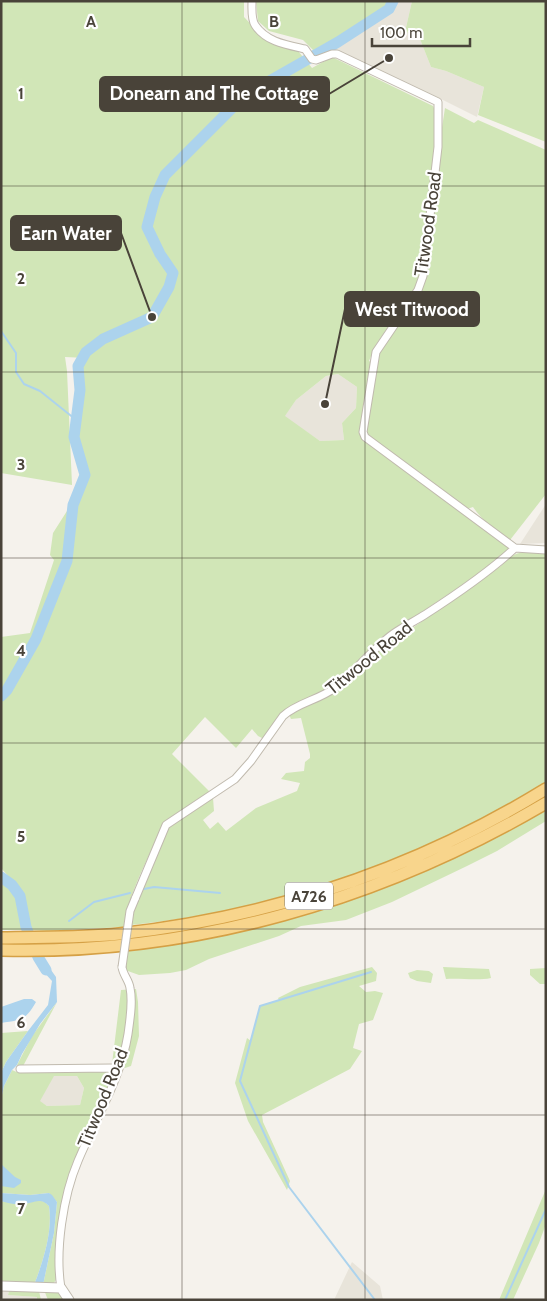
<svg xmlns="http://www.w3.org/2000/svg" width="547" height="1301" font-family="Cabin,sans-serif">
	<rect width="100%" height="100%" fill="#f5f2ec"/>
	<!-- residential -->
	<path fill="#e8e4da" d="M390 1H412L405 32 418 34 431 67 446 71 484 87 477 117 433 95 400 82 333 50 370 24Z
		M338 374 357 387 356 408 342 423 344 440 320 441 284 417 296 400 326 376Z
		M546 504V543L520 544Z
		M54 1075 77 1076 84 1088 80 1105 47 1106 39 1101Z
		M352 1262 380 1286 383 1300H334Z
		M1 1290 9 1291 8 1295 38 1297 37 1300H1Z"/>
	<!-- green -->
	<path fill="#d1e6b7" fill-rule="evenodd" d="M1 1H244V17L266 40 298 51 312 68 332 57 433 106 436 112 441 134 445 108 474 123 478 120 546 150V494L510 540C496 530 483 522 473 507L467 509 510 548 498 561 398 628 401 636 501 566C505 562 509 557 514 555 521 551 539 551 546 554V784C518 799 491 816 463 830 360 882 245 913 131 925L135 907 168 827 213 798 214 811 203 820 210 829 218 822 226 831 256 808 297 791 300 783 281 779 286 773 304 771 305 762 310 758V754L301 718 291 719 288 712 266 740 258 736 252 729 236 748 205 717 172 754 211 793 168 820 162 827C148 859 129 892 124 927L47 931 29 930C23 900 23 891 1 868V637L30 633 54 560 50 555 53 533 67 511 77 502 88 477 78 443 77 429 83 389 82 365 86 358 65 357 67 371 72 485 1 473ZM420 273 426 274 423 286 380 352 376 365 369 361 375 346 419 282ZM338 374 357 387 356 408 342 423 344 440 320 441 285 416 296 400 326 376Z
		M256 1H390C369 25 348 43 319 56L303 40 269 31 258 21Z
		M412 1H546V142L478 115 484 87 446 71 431 67 418 34 405 32Z
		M546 809V821L497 851 467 866 392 902 346 920 301 926 279 936 209 959 186 970 170 973 139 975 125 970 128 948 181 943 268 923 345 902 476 847Z
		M1 881C22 897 19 906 23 930H1Z
		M372 967 377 973 376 981 359 986 366 992 375 991 383 993 373 1020 359 1024 353 1048 362 1051 350 1069 262 1115 263 1122 290 1181 287 1190 248 1121 235 1083 247 1038 251 1041 260 1006 279 1000 278 998 300 987Z
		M443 967 489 969 491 978C478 981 461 978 446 979Z
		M546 968V984H540L530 975V969Z
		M417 970 429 971 433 974 431 983 417 981 410 978 408 973Z
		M136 989 138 1002 139 1036 131 1066 122 1069 112 1064 121 990Z
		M57 1002 22 1068 17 1065 32 1036Z
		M28 1031 6 1062 1 1073V1033Z
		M12 1070 19 1073 108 1071 114 1074 72 1165 57 1276C55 1285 51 1285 43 1285L54 1233 57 1202 49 1193 30 1195 1 1193V1099L4 1086ZM54 1076H77L84 1088 80 1105 47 1106 40 1101Z
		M546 1189V1224L539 1243 513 1300H499Z
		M39 1200 45 1202 49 1206C53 1231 43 1262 34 1285L1 1282V1201L23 1204Z
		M44 1290C53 1291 61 1291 65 1300H48Z
		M9 1291H39L41 1300H37V1297L8 1295Z"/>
	<!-- water -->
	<path fill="#acd3ed" d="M41 956 56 977 57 1002 40 1024 22 1054 17 1065 12 1070 4 1086 1 1099V1073L6 1062 28 1031 48 1005 52 981 42 970 34 957Z
		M24 999H32L36 1002C26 1020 21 1020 1 1023V1007Z
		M1 1164 15 1177 21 1180V1183L14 1188 1 1186Z
		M1 1193 30 1195 49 1193 52 1195 57 1202 54 1233 43 1285H34C43 1262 53 1231 49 1206 39 1196 34 1204 22 1204 15 1205 8 1203 1 1201Z"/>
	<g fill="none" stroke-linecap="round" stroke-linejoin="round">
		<!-- stream -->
		<path stroke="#acd3ed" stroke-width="2" d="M1 331 16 353V372L24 384 40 391 75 419
			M144 889 154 887 220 893
			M69 921 94 902 130 893
			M371 972 260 1006 240 1081 289 1187 375 1300
			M505 1300 546 1209"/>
		<!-- river -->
		<path stroke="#acd3ed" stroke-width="11" d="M1 696 7 690 36 639 67 561 73 505 85 475 74 437 80 390 78 366 86 352 103 339 152 317 169 287 173 273 160 254 147 227 155 197 165 175 245 95 338 42 389 9 393 1
			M1 877 12 885 20 896 26 927 38 957 46 970"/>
		<defs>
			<path id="minor" d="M252 1C252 9 251 19 255 25 266 42 287 45 305 49L312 59 316 60 332 54H337L438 102V147L423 276 418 290 376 352 363 432 365 437 515 548 546 550
				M135 899 166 825 235 779 251 761 283 716C297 703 318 700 333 689 355 672 371 650 393 634 403 627 415 621 426 614 457 594 488 573 515 548
				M20 1069 112 1068 117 1071
				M61 1288C55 1251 63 1196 78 1161 95 1120 121 1079 128 1034 130 1019 133 1002 130 988 129 980 123 975 122 967"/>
			<path id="tertiary" d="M1 1286 61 1288 69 1300"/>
			<path id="trunk" d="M1 938C40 937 80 938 119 934 271 917 416 869 546 789
				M1 950C193 955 381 900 546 803"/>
		</defs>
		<!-- minor casing -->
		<use href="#minor" stroke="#c0baae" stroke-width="9"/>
		<!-- tertiary casing -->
		<use href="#tertiary" stroke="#c0baae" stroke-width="11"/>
		<!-- trunk casing -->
		<use href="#trunk" stroke="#d5a045" stroke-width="14"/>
		<!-- minor -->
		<use href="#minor" stroke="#fff" stroke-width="7"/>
		<!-- tertiary -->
		<use href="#tertiary" stroke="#fff" stroke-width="9"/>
		<!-- trunk -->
		<use href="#trunk" stroke="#f8d58c" stroke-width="11"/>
		<defs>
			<path id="minor-bridge" d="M122 967 130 911 135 899"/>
		</defs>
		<!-- minor-bridge casing -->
		<use href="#minor-bridge" stroke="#c0baae" stroke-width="9" stroke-linecap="butt"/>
		<!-- minor-bridge -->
		<use href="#minor-bridge" stroke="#fff" stroke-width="7"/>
	</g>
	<!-- grid -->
	<path fill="none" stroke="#494339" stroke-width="1" stroke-opacity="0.55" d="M182 1V1300M365 1V1300M1 186H546M1 372H546M1 558H546M1 743H546M1 929H546M1 1115H546"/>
	<g text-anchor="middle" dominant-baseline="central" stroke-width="4.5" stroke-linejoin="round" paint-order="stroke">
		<!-- shield labels -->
		<rect fill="#fff" stroke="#807b74" stroke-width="1" x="285" y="882.5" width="48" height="27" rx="4"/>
		<g font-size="16" font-weight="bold" fill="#494339">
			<text x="309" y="896">A726</text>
		</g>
		<!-- street labels -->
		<g font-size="18" fill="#494339" stroke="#fff">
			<text transform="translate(428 224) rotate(-82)">Titwood Road</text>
			<text transform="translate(369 658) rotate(-39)">Titwood Road</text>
			<text transform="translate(103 1098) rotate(-68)">Titwood Road</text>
		</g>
	</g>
	<g font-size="16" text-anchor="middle" font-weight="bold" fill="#494339" stroke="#fff" stroke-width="4.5" stroke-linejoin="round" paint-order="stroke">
		<text x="91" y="27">A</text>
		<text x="274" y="27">B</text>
		<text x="21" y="99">1</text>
		<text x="21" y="284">2</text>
		<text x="21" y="470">3</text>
		<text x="21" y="656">4</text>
		<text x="21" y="842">5</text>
		<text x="21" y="1028">6</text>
		<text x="21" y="1214">7</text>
	</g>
	<!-- callouts -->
	<path fill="none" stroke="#494339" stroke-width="2" d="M389 58L329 94M152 317L121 233M325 404L345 309"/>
	<g fill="#494339" stroke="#fff" stroke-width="2">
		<circle cx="389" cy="58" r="5"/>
		<circle cx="152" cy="317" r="5"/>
		<circle cx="325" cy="404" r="5"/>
	</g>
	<g fill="#494339" stroke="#494339" stroke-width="2">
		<rect x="100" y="77" width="229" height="34" rx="5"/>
		<rect x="11" y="216" width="110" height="34" rx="5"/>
		<rect x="345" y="292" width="134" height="34" rx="5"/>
	</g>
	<g font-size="19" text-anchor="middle" font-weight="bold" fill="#fff">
		<text x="214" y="100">Donearn and The Cottage</text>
		<text x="66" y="240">Earn Water</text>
		<text x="412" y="316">West Titwood</text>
	</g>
	<!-- border -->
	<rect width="547" height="1301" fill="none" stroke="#494339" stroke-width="5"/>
	<!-- scale -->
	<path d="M372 38v8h98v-8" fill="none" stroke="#494339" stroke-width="2.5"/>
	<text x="380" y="38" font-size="15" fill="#494339" stroke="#ffffff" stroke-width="4" paint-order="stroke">100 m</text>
</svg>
